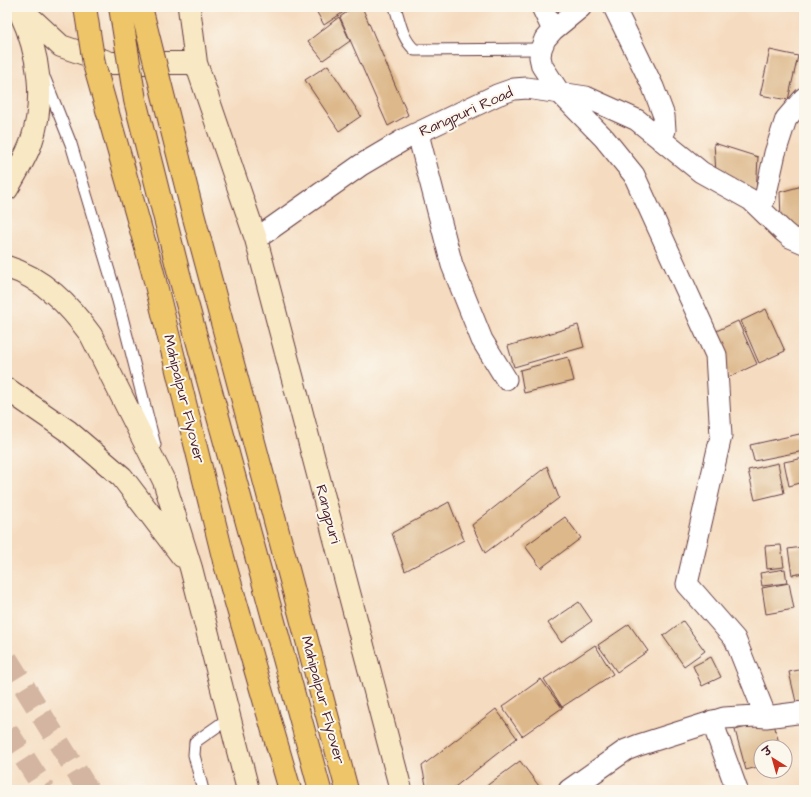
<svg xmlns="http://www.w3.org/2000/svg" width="811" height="797" font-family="'Architects Daughter','Playpen Sans Deva',sans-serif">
	<rect width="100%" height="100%" fill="#fbf7ec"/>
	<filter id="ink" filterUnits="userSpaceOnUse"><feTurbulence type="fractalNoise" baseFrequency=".025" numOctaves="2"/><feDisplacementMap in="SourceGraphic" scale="8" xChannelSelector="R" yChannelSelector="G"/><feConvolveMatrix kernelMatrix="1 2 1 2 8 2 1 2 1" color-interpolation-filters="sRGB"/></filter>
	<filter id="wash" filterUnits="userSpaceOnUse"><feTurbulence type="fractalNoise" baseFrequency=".012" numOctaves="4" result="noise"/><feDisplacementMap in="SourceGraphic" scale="16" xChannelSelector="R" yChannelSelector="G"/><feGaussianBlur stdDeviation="0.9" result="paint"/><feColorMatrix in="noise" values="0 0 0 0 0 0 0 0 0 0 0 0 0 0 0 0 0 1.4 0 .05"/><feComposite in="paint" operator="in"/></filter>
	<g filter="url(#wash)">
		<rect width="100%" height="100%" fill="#f5dbbf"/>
		<g id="blocks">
			<!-- building -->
			<path fill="#ddb88b" d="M314 7H351L324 25Z
				M354 7H362L408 115 388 126 340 17Z
				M339 17 350 41 323 60 308 41Z
				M770 50 798 56 788 100 760 95Z
				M328 65 361 116 339 131 305 80Z
				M714 143 758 157 756 195 716 173Z
				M802 186 804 191V226L792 234 781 221 780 192Z
				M766 309 785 351 759 363 741 321Z
				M738 321 757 364 729 377 710 334Z
				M578 325 584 347 514 367 508 346Z
				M568 357 574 381 524 393 520 370Z
				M804 433V451L754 461 750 445Z
				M804 458V482L789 486 784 462Z
				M778 463 784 493 755 500 748 470Z
				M547 466 559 498 485 553 472 525Z
				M449 502 464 540 405 571 392 533Z
				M565 517 581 538 541 568 525 546Z
				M781 545 784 567 767 569 765 546Z
				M802 547 804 573 792 575 788 549Z
				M785 569 787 583 762 586 760 573Z
				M789 583 794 609 766 614 762 588Z
				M579 602 592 621 561 642 548 623Z
				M683 621 705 651 684 666 663 636Z
				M629 624 648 651 617 672 598 645Z
				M595 645 613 674 562 707 544 679Z
				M711 657 721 677 702 686 693 666Z
				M804 669V701L796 702 789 672Z
				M541 679 562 708 522 736 502 707Z
				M496 709 517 738 451 790H427L422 766Z
				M773 720 780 747H761V766L746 770 735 730Z
				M520 761 542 790H481Z"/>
		</g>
	</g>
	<g filter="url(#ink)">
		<use href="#blocks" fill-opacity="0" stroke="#643b41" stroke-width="1"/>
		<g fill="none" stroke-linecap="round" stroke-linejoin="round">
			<!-- trunk-tunnel -->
			<path stroke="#d3b5a1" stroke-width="22" stroke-dasharray="22 11" stroke-linecap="butt" d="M7 659 88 790
				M7 731 45 790"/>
			<defs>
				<path id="service" d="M395 7C400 22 402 39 415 50L541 49
					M45 79 71 144 118 301 155 445
					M203 790 194 755 195 742 229 718"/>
				<path id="minor" d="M542 7 553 30
					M581 7 553 30 545 39 541 49 540 57 542 66 559 92 604 138 634 175 716 355 721 436 687 584 735 639 766 717
					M614 7 653 87 664 116 665 130 661 140
					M418 134 452 265 482 340 506 379
					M757 205 765 198 775 153 786 119 804 98
					M256 239 361 165 405 139 497 95 514 89 527 88 586 97 637 120 701 172 751 200 784 232 790 237 804 243
					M712 721 737 790
					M569 790 626 750 639 745 724 718 755 716 766 717 804 712"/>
				<path id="secondary" d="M19 7 61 46 111 63H196
					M189 7 196 63 256 239 401 790
					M7 189C16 174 25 159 31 143 46 100 39 52 20 12
					M7 267C43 278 69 305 91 335L164 481 191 568 248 790
					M7 389 68 431 122 477 182 556"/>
				<path id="motorway" d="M224 561 290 790"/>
			</defs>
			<!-- service casing -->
			<use href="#service" stroke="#643b41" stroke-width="13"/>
			<!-- minor casing -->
			<use href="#minor" stroke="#643b41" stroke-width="23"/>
			<!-- secondary casing -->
			<use href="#secondary" stroke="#643b41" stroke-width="24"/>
			<!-- motorway casing -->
			<use href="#motorway" stroke="#643b41" stroke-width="24"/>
			<!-- service -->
			<use href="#service" stroke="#fff" stroke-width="11"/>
			<!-- minor -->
			<use href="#minor" stroke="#fff" stroke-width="21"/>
			<!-- secondary -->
			<use href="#secondary" stroke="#f8e8c3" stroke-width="22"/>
			<!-- motorway -->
			<use href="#motorway" stroke="#eec569" stroke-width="22"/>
			<defs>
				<path id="motorway-bridge" d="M85 7 94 64 152 269 224 561
					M120 7 135 100 179 274 320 790
					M141 7 193 214 347 790"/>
			</defs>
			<!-- motorway-bridge casing -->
			<use href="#motorway-bridge" stroke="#643b41" stroke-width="24" stroke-linecap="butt"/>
			<!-- motorway-bridge -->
			<use href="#motorway-bridge" stroke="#eec569" stroke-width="22"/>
		</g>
	</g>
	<g text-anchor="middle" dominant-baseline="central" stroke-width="4" stroke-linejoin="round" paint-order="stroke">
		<!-- street labels -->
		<g font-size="15" fill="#4a1f2b" stroke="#fbf7ec">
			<text transform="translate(466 112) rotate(-24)">Rangpuri Road</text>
			<text transform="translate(184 399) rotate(76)">Mahipalpur Flyover</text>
			<text transform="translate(328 514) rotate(75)">Rangpuri</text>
			<text transform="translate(323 700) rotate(75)">Mahipalpur Flyover</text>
		</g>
	</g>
	<!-- margin -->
	<rect width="811" height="797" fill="none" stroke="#fbf7ec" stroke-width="24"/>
	<!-- north arrow -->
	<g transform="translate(773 759) rotate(323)"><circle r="19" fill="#fbf7ec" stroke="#b4a19f"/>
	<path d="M0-3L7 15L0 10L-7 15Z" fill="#c8321e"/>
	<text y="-6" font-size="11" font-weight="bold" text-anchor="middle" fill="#4a1f2b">उ</text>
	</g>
</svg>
